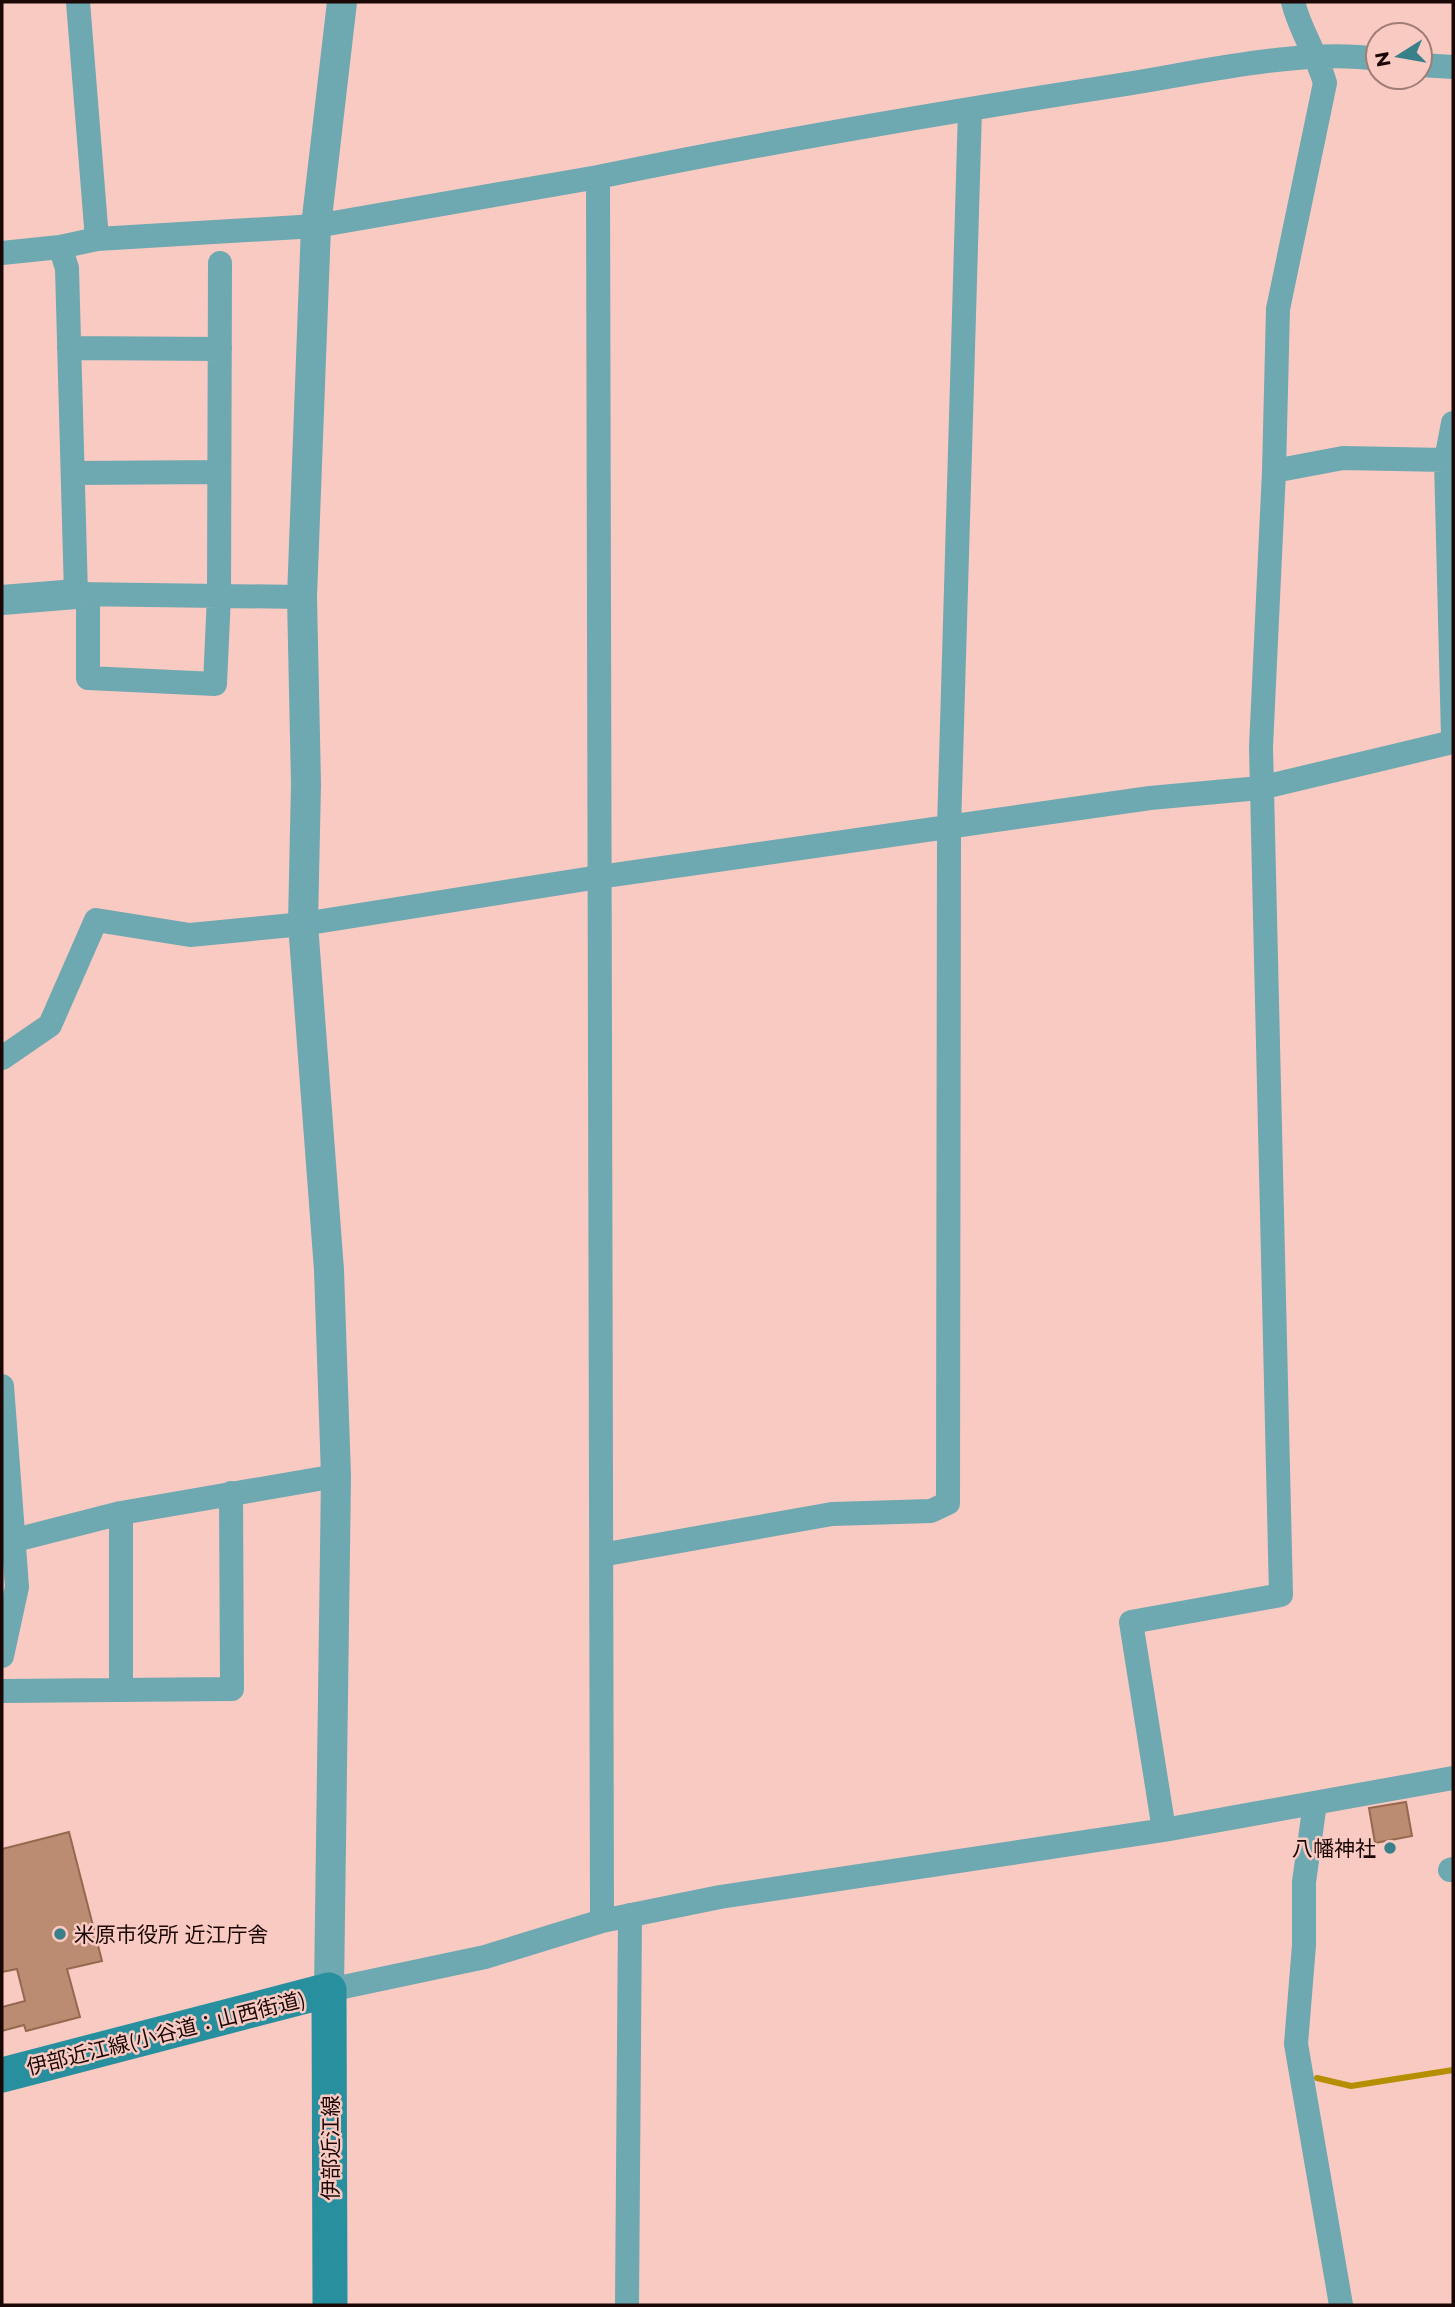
<svg xmlns="http://www.w3.org/2000/svg" width="1455" height="2307" font-family="Montserrat,'Noto Sans JP',sans-serif">
	<rect width="100%" height="100%" fill="#f9cac2"/>
	<g fill="none" stroke-linecap="round" stroke-linejoin="round">
		<!-- stream -->
		<path stroke="#b68f00" stroke-width="6" d="M1317 2078 1351 2086 1453 2070"/>
	</g>
	<!-- building -->
	<path fill="#bc8c72" stroke="#956850" stroke-width="2" d="M1406 1802 1412 1836 1375 1843 1369 1808Z
		M69 1832 102 1961 67 1969 80 2017 26 2031 24 2025 2 2031V2007L25 2001 17 1969 2 1972V1849Z"/>
	<g fill="none" stroke-linecap="round" stroke-linejoin="round">
		<!-- minor -->
		<path stroke="#6ea8b1" stroke-width="24" d="M78 2 97 239 316 226 598 177 602 1921
			M1420 65 1453 67
			M598 177C771 141 945 112 1120 85 1198 73 1301 48 1378 59
			M97 239 60 247 67 268 76 594 302 597
			M2 253 60 247
			M69 348 220 349
			M1446 460 1453 737
			M1274 471 1343 458 1446 460 1453 423
			M73 473 219 472
			M88 594V678L215 684 219 596 220 263
			M2 1058 50 1025 96 920 190 935 303 924 599 877 1150 798 1260 788 1453 742
			M2 1386 17 1587 2 1656
			M121 1513V1690
			M15 1540 121 1513 336 1476
			M601 1555 832 1514 931 1511 948 1503 949 828 970 109
			M2 1691 232 1689 231 1493
			M1315 1803 1304 1882V1945L1296 2044 1341 2305
			M1164 1830 1131 1622 1281 1595 1261 747 1274 471 1278 309 1325 83C1317 54 1300 31 1293 2
			M1450 1870 1453 1869
			M329 1990 485 1957 602 1921 720 1897 1164 1830 1453 1778
			M627 2305 630 1915"/>
		<!-- tertiary -->
		<path stroke="#6ea8b1" stroke-width="30" d="M2 600 76 594
			M329 1990 336 1476 329 1270 303 924 306 784 302 597 316 226 342 2"/>
		<!-- secondary -->
		<path stroke="#278f9e" stroke-width="35" d="M2 2075 329 1990 330 2305"/>
	</g>
	<!-- markers -->
	<g fill="#3a808b" stroke="#f9cac2" stroke-width="2.5">
		<circle cx="1390" cy="1848" r="7"/>
		<circle cx="60" cy="1934" r="7"/>
	</g>
	<g text-anchor="middle" dominant-baseline="central" stroke-width="5" stroke-linejoin="round" paint-order="stroke">
		<!-- poi labels -->
		<g font-size="21" fill="#1b0806" stroke="#f9cac2" text-anchor="end">
			<text x="1376" y="1848">八幡神社</text>
			<text x="74" y="1934" text-anchor="start">米原市役所 近江庁舎</text>
		</g>
		<!-- street labels -->
		<g font-size="21" fill="#1b0806" stroke="#f9cac2">
			<text transform="translate(166 2033) rotate(-14)">伊部近江線(小谷道：山西街道)</text>
			<text transform="translate(330 2148) rotate(-90)">伊部近江線</text>
		</g>
	</g>
	<!-- border -->
	<rect width="1455" height="2307" fill="none" stroke="#1b0806" stroke-width="7"/>
	<!-- north arrow -->
	<g transform="translate(1399 56) rotate(259)"><circle r="33" fill="#f9cac2" stroke="#a07c77" stroke-width="2"/>
	<path d="M0-5L12 26L0 18L-12 26Z" fill="#3a808b"/>
	<text y="-10" font-size="19" font-weight="bold" text-anchor="middle" fill="#1b0806">N</text>
	</g>
</svg>
